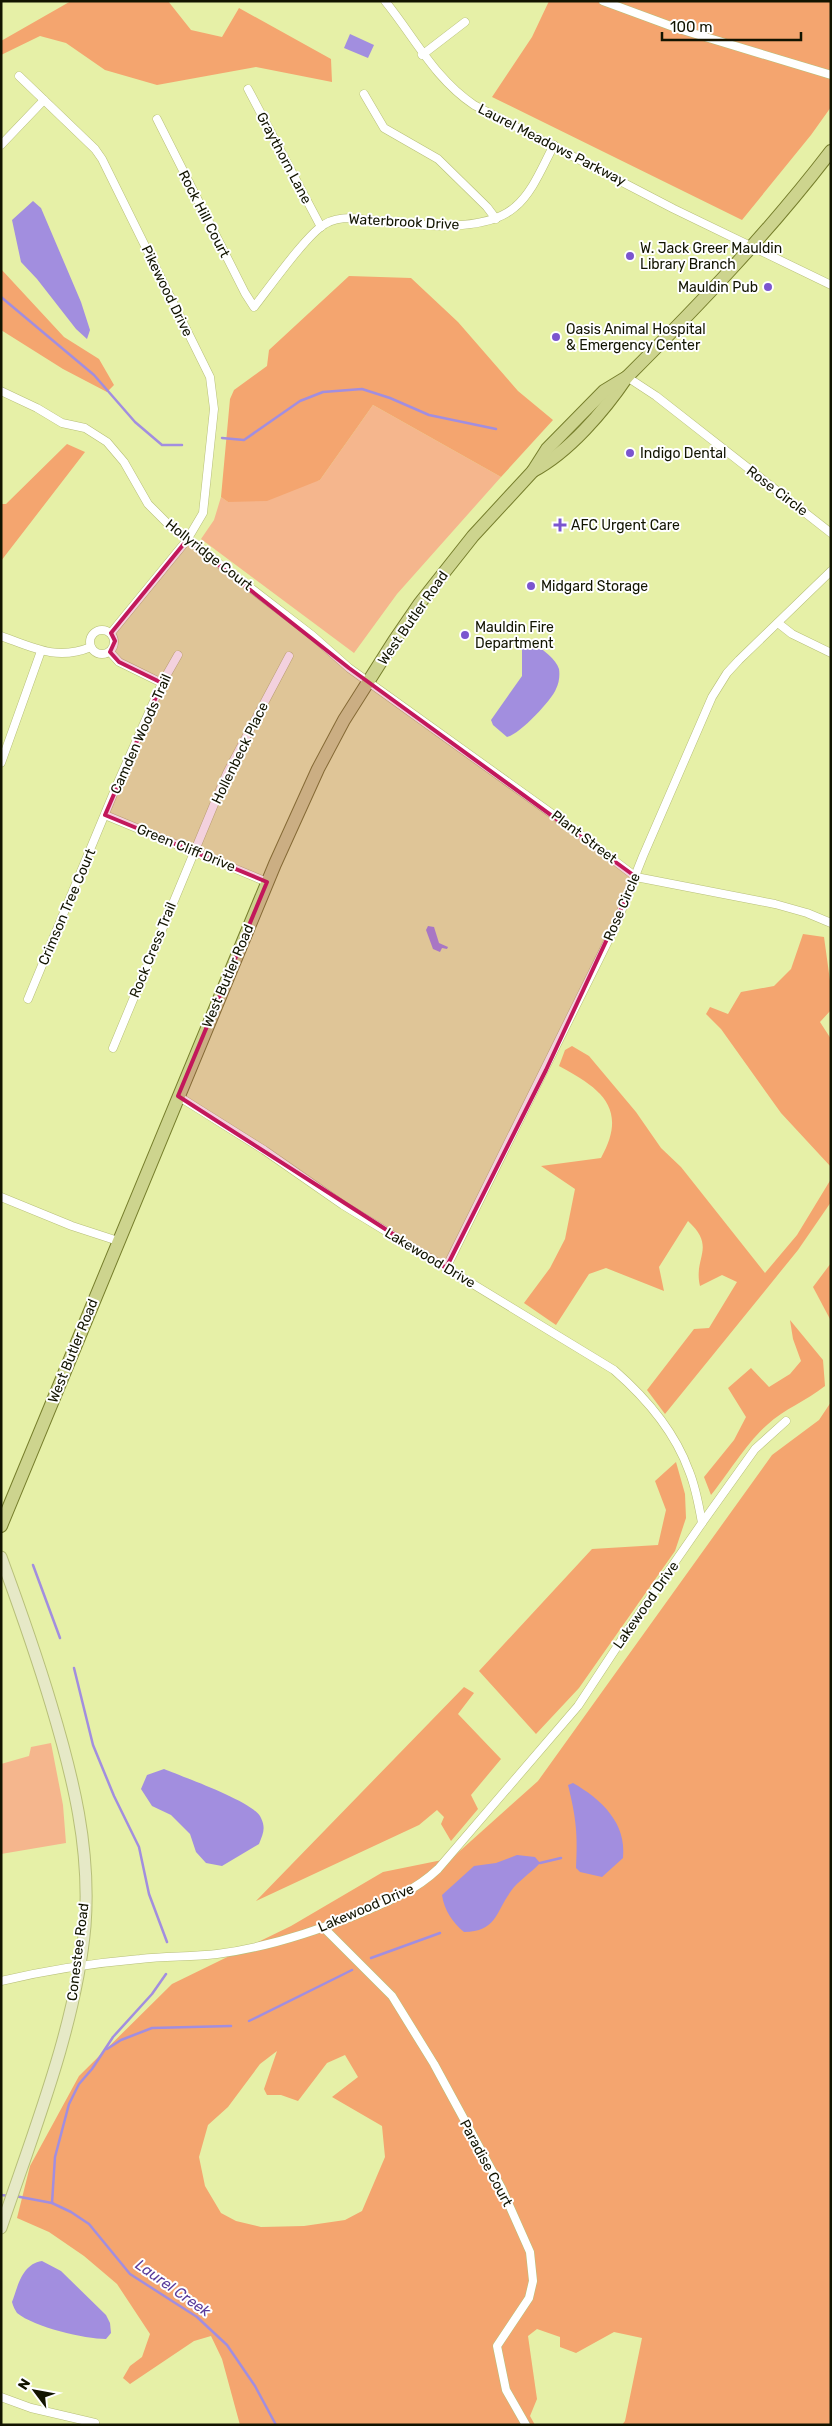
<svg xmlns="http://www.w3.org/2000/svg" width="832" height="2426" font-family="Rubik,sans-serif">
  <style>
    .green { fill: #f5b68d }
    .forest { fill: #f4a56f; fill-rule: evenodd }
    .water { fill: #a28edf }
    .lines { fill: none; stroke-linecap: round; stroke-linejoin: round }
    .stream { stroke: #a28edf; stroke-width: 2.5 }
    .minor-casing { stroke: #b7bf79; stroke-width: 9 }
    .secondary-casing { stroke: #b7bf79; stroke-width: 13 }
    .primary-casing { stroke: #767e2c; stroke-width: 14 }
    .minor { stroke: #fff; stroke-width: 8 }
    .secondary { stroke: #e6e9c7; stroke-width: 11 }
    .primary { stroke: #cdd48e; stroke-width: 12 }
    .marked { fill: #c2185b; fill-opacity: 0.2; stroke: #c2185b; stroke-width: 4; stroke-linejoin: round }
    .poi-dot { fill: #7b55cf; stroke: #fff; stroke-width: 2 }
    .labels { text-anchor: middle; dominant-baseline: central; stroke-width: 4; stroke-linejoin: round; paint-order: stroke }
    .street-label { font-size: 14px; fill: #121400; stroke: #fff }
    .poi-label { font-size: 14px; fill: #121400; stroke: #fff; text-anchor: start }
    .water-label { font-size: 15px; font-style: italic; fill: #5b3d9c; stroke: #fff }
  </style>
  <rect width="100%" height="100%" fill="#e6f0a7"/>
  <!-- green -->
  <g class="green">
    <path d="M373,405L501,477L397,594L354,653L201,539L214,520L221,497L228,502L320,480Z"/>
    <path d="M51,1743L63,1805L66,1843L1,1854V1764L29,1756L31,1747Z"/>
  </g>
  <!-- forest -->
  <g class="forest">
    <path d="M71,1H168L191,30L222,37L239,8L331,59L332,82L256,67L157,85L105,70L66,43L40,36L1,55V41Z"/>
    <path d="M549,1H831V107L811,135L742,220L492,97L532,37Z"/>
    <path d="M1,269L64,337L99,359L114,385L107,392L63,369L1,330Z"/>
    <path d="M349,276L411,278L458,322L518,391L553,420L501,477L373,405L320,480L267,501L228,502L221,497L230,399L234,390L267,366L269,350Z"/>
    <path d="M67,444L85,452L1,561V504H6Z"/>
    <path d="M803,934L824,937L831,988V1010L820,1022L831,1039V1167L781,1113L721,1029L706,1014L710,1007L728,1014L741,992L774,986L791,969Z"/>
    <path d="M572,1046L589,1056L636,1112L661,1148L681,1167L765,1273L797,1235L831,1179V1202L798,1250L665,1414L647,1390L694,1329L709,1328L737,1282L722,1275L700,1286C693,1257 717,1248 688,1221L659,1267L664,1291L606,1268L589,1274L556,1325L524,1303L550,1268L565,1239L575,1189L541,1166L601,1158C629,1108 600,1088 559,1066L565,1050Z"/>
    <path d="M831,1263V1321L813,1287Z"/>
    <path d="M790,1320L823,1360L825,1386C806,1401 784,1409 767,1425C748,1441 727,1475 711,1495L704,1477L734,1440L746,1417L728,1388L751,1368L769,1387L790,1374L801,1361L793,1339Z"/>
    <path d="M831,1402V2425H622L625,2421L642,2338L614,2332L576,2353L560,2347V2337L537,2329L528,2336L537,2399L530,2416L535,2425H240L222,2359L211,2336L194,2341L130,2384L123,2378L130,2366L142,2357L150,2334L117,2284L84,2256L49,2232L17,2218L30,2166L79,2076L172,1984L291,1926L383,1872L452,1858L538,1781L772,1455L819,1420ZM277,2051L264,2089L267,2095H281L298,2101L327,2063L345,2055L358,2077L332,2097L382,2126L385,2157L362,2211L345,2220L304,2226L261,2227L236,2221L221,2213L205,2186L199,2157L208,2125L228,2107L260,2064Z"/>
    <path d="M676,1462L685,1494L686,1518L675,1551L579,1688L536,1734L479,1671L592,1549L658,1545L666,1510L655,1481Z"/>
    <path d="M464,1687L474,1693L458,1714L501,1759L471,1795L478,1809L451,1841L441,1824L444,1817L437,1810L419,1825L256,1901Z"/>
  </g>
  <!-- water -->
  <g class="water">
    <path d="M350,34L374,45L368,58L344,48Z"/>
    <path d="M33,201L41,208L81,302L90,330L87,339L76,329L37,279L21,262L12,220Z"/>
    <path d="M529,644H535C543,650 556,659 559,669C560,676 559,683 556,689C552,700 519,735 507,737L493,725L491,720L522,676V649Z"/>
    <path d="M428,926L434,927L439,943L448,947L447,949L442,948L440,952L433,949L426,930Z"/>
    <path d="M164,1769C183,1777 255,1802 261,1818C266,1828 263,1834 259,1844L222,1866L206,1863L196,1852L190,1834L171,1815L152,1806L141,1789L147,1775Z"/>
    <path d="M573,1783C601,1799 627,1823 623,1858L602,1877L580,1872L576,1868C578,1835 576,1817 568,1785Z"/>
    <path d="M517,1855L535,1857L540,1863C531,1873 518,1881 511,1891C495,1913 497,1931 464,1932C453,1923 444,1910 442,1895L474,1866L496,1863Z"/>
    <path d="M42,2261L61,2271L106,2315L110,2323L111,2333L106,2339C85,2339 34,2327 17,2313C15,2310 13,2306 12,2302C18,2286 22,2264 42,2261Z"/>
  </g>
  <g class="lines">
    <!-- stream -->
    <g class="stream">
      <path d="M1,297L94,375L135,422L162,445H182"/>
      <path d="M222,438L244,440L300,401L323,392L362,389L390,398L429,415L496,429"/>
      <path d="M33,1565L60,1638"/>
      <path d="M74,1668L93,1745L114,1796L139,1847L149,1894L167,1942"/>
      <path d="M540,1863L561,1858"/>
      <path d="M371,1958L440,1933"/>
      <path d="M249,2021L352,1970"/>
      <path d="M107,2049L121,2040L152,2028L231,2026"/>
      <path d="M1,2195L10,2196"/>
      <path d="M15,2196L52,2203L71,2212L89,2224L130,2274L197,2317L227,2345L255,2386L276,2425"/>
      <path d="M52,2203L55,2157L69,2104L79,2084L92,2069L113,2037L152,1994L166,1974"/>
    </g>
    <!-- minor casing -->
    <g class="minor-casing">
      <g id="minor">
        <path d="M385,1C415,38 434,78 474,105L674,209L831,285"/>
        <path d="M603,1L679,29L831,75"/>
        <path d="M422,55L465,22"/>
        <path d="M19,76L95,149L102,159L210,377L214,409L203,513L187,540L111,633"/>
        <path d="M248,89L321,227"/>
        <path d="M364,94L384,128L438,159L487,207L496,219"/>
        <path d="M157,119L245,293L254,307C269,288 307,234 325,224C333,219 342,218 351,218C396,222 480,238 515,207C533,192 543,165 554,145"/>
        <path d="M1,145L44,100"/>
        <path d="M627,377L656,396L831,533"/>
        <path d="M1,391L37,408L62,423L85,428L107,442L124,462L148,504L169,525L313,636L349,668L569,826L636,877L775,904L807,913L831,923"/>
        <path d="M778,623L792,634L831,653"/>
        <circle cx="102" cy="642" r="12"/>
        <path d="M1,636C34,648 57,661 91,647"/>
        <path d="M110,652L119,662L162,683"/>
        <path d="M1,763L41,651"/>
        <path d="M105,815L267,882"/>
        <path d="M28,999L119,780L162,683L178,655"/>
        <path d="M113,1048L227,773L289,656"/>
        <path d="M1,1197L72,1226L118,1241"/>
        <path d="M446,1268L614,929L643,856L712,697L727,673L739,660L831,571"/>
        <path d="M702,1523L755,1449L786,1421"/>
        <path d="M324,1928L392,1996L434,2064L502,2189L530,2252L533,2281L529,2298L497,2346L506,2390L526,2425"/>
        <path d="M1,1981C47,1970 94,1963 140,1959C166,1956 191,1957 217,1954C264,1948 311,1933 356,1915C385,1903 415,1891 438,1869L578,1706L632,1624L702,1523C699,1506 696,1488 689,1471C675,1432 645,1397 614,1370L343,1205L264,1150L178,1096"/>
        <path d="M1,2397L31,2408L95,2423"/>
      </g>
    </g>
    <!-- secondary casing -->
    <g class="secondary-casing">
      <path id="secondary" d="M1,1557C19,1606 36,1654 51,1704C73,1777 91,1849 85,1926C76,2026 33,2133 1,2228"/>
    </g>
    <!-- primary casing -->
    <g class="primary-casing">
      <g id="primary">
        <path d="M533,471C569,452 604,411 627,377C699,305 769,232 831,151"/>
        <path d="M1,1526L275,864L318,769L344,720L394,641L420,603L473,536L533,471L547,449L604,391L627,377"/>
      </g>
    </g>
    <!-- minor -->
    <use href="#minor" class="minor"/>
    <!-- secondary -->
    <use href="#secondary" class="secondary"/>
    <!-- primary -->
    <use href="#primary" class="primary"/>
  </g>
  <!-- marked area -->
  <path class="marked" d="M187,540L349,668L636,877L546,1070L446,1268L178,1096L267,882L105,815L162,683L119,662L110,652L115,641L111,633Z"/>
  <!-- markers -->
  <g class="poi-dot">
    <circle cx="630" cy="256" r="5"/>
    <circle cx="768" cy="287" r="5"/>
    <circle cx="556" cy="337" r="5"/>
    <circle cx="630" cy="453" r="5"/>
    <path d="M557.5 517.5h5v5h5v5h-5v5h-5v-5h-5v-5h5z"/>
    <circle cx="531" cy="586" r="5"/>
    <circle cx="465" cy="635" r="5"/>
  </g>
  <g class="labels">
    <!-- street labels -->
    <g class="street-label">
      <text transform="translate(552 145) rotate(27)">Laurel Meadows Parkway</text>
      <text transform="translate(284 158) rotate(62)">Graythorn Lane</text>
      <text transform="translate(204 214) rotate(63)">Rock Hill Court</text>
      <text transform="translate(404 222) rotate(3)">Waterbrook Drive</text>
      <text transform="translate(167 291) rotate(64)">Pikewood Drive</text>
      <text transform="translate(777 491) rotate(37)">Rose Circle</text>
      <text transform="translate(209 555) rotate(38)">Hollyridge Court</text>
      <text transform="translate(413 618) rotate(-55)">West Butler Road</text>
      <text transform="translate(141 734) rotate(-66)">Camden Woods Trail</text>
      <text transform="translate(240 753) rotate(-64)">Hollenbeck Place</text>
      <text transform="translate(584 837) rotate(37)">Plant Street</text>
      <text transform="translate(186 848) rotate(22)">Green Cliff Drive</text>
      <text transform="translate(67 907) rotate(-67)">Crimson Tree Court</text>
      <text transform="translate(622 907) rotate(-67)">Rose Circle</text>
      <text transform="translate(153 950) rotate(-68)">Rock Cress Trail</text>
      <text transform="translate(228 976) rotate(-67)">West Butler Road</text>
      <text transform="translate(430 1258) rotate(31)">Lakewood Drive</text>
      <text transform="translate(73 1351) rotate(-68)">West Butler Road</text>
      <text transform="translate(646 1605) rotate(-55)">Lakewood Drive</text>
      <text transform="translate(366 1908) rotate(-23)">Lakewood Drive</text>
      <text transform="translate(78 1952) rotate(-83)">Conestee Road</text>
      <text transform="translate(486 2163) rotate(62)">Paradise Court</text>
    </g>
    <!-- poi labels -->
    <g class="poi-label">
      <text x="640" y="248">W. Jack Greer Mauldin<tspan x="640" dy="16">Library Branch</tspan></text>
      <text x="758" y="287" text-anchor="end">Mauldin Pub</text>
      <text x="566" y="329">Oasis Animal Hospital<tspan x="566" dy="16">&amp; Emergency Center</tspan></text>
      <text x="640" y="453">Indigo Dental</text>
      <text x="571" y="525">AFC Urgent Care</text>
      <text x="541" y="586">Midgard Storage</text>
      <text x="475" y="627">Mauldin Fire<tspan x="475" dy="16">Department</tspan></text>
    </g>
    <!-- water labels -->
    <g class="water-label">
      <text transform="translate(173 2288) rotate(35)">Laurel Creek</text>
    </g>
  </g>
  <!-- border -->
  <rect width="832" height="2426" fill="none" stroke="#121400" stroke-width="5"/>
  <!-- north arrow -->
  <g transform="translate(35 2391) rotate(302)" stroke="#ffffff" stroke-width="4" paint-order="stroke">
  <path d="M0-4L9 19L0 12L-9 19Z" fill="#121400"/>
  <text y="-8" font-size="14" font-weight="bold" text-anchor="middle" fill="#121400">N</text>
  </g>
  <!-- scale -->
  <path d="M662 32v8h139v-8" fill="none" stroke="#121400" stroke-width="2.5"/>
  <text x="670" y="32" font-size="15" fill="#121400" stroke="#ffffff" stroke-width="4" paint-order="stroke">100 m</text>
</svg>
